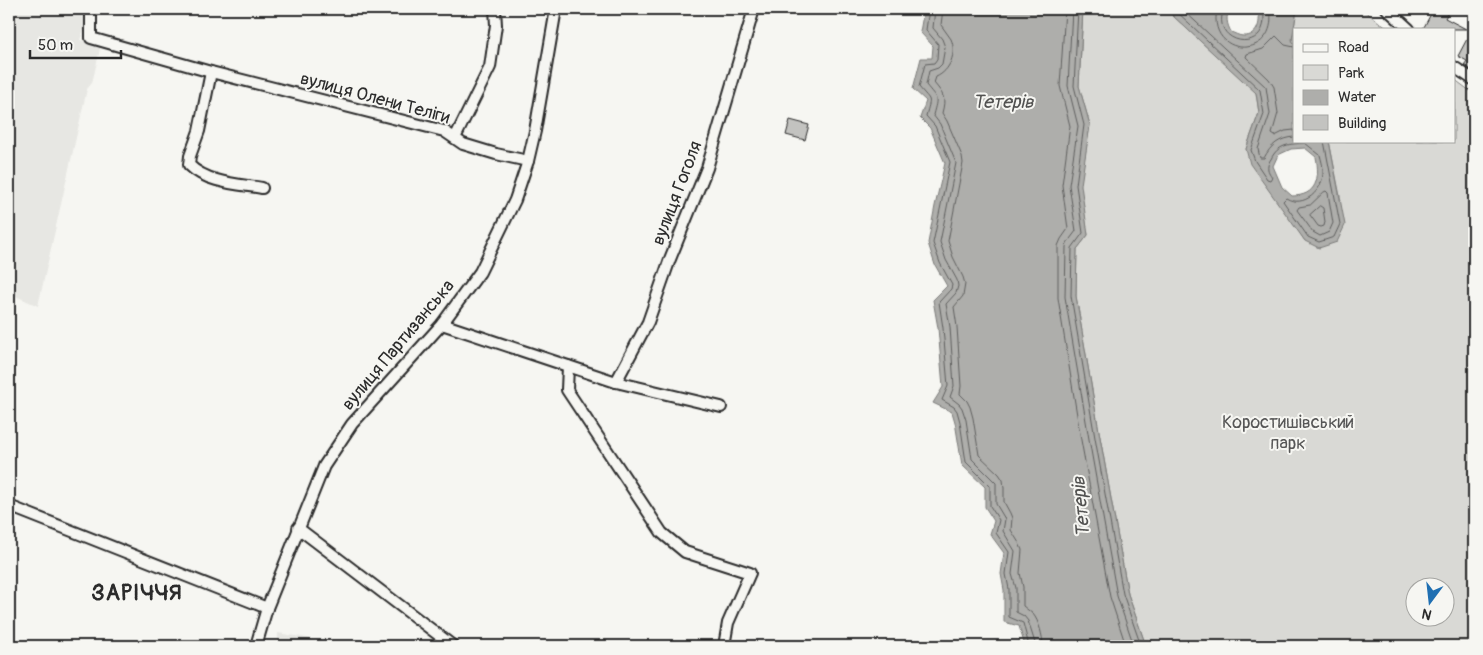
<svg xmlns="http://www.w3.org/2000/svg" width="1483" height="655" font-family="Pangolin,sans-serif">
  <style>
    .built { fill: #e7e7e3 }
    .green { fill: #d9d9d5; stroke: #828280; fill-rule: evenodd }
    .water { fill: #aeaeab; stroke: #7a7a78; fill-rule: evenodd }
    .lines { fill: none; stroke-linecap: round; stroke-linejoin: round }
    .shore { stroke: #5f5f5e; stroke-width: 1 }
    .building { fill: #c3c3c0; stroke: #2b2b2b }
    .minor-casing { stroke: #2b2b2b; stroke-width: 14 }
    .minor { stroke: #f6f6f2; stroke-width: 10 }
    .labels { text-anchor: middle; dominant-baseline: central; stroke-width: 4; stroke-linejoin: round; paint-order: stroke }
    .street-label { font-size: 18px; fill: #2b2b2b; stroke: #f6f6f2 }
    .park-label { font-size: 18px; fill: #565656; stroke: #f6f6f2 }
    .water-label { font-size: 19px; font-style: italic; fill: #525251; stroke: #f6f6f2 }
    .district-label { font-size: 22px; font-weight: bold; letter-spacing: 1px; fill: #2b2b2b; stroke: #f6f6f2 }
  </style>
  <rect width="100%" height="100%" fill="#f6f6f2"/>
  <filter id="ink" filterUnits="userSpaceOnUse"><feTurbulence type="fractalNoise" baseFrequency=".02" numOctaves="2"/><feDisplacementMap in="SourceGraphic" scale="10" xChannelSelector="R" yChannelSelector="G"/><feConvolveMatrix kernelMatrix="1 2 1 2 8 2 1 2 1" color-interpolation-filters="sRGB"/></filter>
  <g filter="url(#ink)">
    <!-- built -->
    <g class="built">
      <path d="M9,9H86L85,27L80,40L101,45L92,83L87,89L38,306L9,293Z"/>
      <path d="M278,633L307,638L323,643L328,646H278Z"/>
    </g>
    <!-- green -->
    <g class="green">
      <path d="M1083,9H1168L1172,15L1256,92L1259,113L1246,149L1305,241L1341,201L1329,141H1454V79L1474,94V646H1146L1128,594L1100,437L1076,296L1077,249L1088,235L1080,185L1090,125L1079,86ZM1416,588H1446V618H1416Z"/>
      <path d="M1297,9H1362L1388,29H1294V44L1292,41Z"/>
    </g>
    <!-- water -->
    <g class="water">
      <path d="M924,9H1083L1079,86L1090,125L1081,185L1088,235L1077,249L1076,296L1100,437L1128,594L1146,646H1025L1019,626L1004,622V590L1001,574L1004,553L990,534L994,521L985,507V487L962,465L955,422L952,412L933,403L943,387L938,328L933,300L947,286L935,265L928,243L935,206L945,163L930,128L920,118L926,101L913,89L921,58H932L933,46L920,32Z"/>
      <path d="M1169,9H1230C1225,17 1227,24 1231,32C1234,33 1239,36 1243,36C1259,37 1261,20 1258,9H1297L1292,40L1294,44V141H1329L1345,225L1337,242L1319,248L1305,241L1250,164L1246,149L1259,113L1256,93L1172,15ZM1305,148L1316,157C1320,178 1317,196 1292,196L1282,187L1273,166L1278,155L1291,149Z"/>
    </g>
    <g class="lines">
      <!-- shore -->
      <g class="shore">
        <path d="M929,9L926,30L938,44L937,59L934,63L925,64L919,87C932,103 931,96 926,116L935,126L950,162L933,243L940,263L952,285L951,289L939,302L943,328L948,386L942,400L954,407L957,411L960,422L966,462L990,486V506L999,520L996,533L1009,552L1006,574L1009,589V617L1023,623L1029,646"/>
        <path d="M935,9L933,28L942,39L945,47L942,64L938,68L929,71L926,85C938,100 938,96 933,115L940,124L956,163L940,242L946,260L957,280L958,286L956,293L946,304L950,327L954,386L950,397L959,404L962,408L966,420L972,459L996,483V504L1005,519L1003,531L1015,551L1012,574L1016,588V612L1024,616L1028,621L1036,646"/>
        <path d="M943,9L941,25C944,30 948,34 951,39C957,53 950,71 936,77L934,83C944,95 946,98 942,113L947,121L962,156L963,163L948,241L953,257L963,277L965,284L963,296L954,307L957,327L961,386L960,394L967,401L970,407L973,418L979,455L999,474L1003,480L1004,488V502L1010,513L1012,518L1011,530L1019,543L1022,550L1020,573L1023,587V606C1026,609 1030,611 1033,614C1039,621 1043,637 1043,646"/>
        <path d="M1065,9L1060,86L1070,126L1062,185L1068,229L1061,239L1058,246V298L1081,440L1110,597L1126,646"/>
        <path d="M1072,9L1068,86L1078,126L1069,185L1076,231L1067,243L1066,247L1065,297L1089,439L1117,596L1134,646"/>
        <path d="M1078,9L1074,86L1084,125L1076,185L1083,233L1072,248L1071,296L1095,438L1123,594L1141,646"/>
        <path d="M1174,9L1260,90L1264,114L1251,150L1255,161L1267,179L1270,180L1272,177C1270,174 1267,170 1268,166C1268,164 1270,160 1271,159C1278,144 1290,144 1305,143L1320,155C1321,159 1323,165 1323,171C1324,190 1304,209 1286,198L1283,201L1308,237L1319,242L1334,237L1340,224L1324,141"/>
        <path d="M1182,9L1266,87L1270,114L1258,149L1260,158H1264C1271,145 1279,138 1294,137"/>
        <path d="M1217,9C1206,59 1280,61 1270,9"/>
        <path d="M1224,9C1208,45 1273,57 1263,9"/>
        <path d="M1294,47L1285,45L1276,36L1263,49L1247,54L1246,57L1269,79L1274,87L1278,113L1272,134L1275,136L1285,131L1294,130"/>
        <path d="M1324,192L1326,191L1328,193L1333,223L1329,232L1320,236L1313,232L1297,210L1299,207L1310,205Z"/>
        <path d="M1320,206L1323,208L1325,222L1324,226L1321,227L1318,226L1310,215Z"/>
      </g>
    </g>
    <!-- building -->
    <g class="building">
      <path d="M1440,9H1450L1445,18L1466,29H1423L1433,10L1438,12Z"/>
      <path d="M1467,39L1474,43V72L1464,65L1467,61L1458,56Z"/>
      <path d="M790,120L809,125L805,140L786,135Z"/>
    </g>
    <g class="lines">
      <!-- minor casing -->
      <g class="minor-casing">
        <g id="minor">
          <path d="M91,9V38L211,72L444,131L463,144L496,154L528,161"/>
          <path d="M1387,9L1409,29"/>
          <path d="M1454,67L1474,80"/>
          <path d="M211,72L199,131L190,156L189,165C207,183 238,184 262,188"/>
          <path d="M455,138L490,67L496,25L495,9"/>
          <path d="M442,324L616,382L648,322L670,259L707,168L754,9"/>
          <path d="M568,366L567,390L662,533L685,552L750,573L728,623L724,646"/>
          <path d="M616,382L721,407"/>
          <path d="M9,506L267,608"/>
          <path d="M298,528L453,646"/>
          <path d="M256,646L267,608L324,466L352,424L442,324L480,272L515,200L528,161L535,131L556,9"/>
        </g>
      </g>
      <!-- minor -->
      <use href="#minor" class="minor"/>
    </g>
  </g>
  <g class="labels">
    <!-- street labels -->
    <g class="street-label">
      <text transform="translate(375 98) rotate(15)">вулиця Олени Теліги</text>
      <text transform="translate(677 193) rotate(-69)">вулиця Гоголя</text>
      <text transform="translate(398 345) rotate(-50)">вулиця Партизанська</text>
    </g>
    <!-- park labels -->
    <g class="park-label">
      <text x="1288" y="422">Коростишівський<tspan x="1288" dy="21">парк</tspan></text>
    </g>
    <!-- water labels -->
    <g class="water-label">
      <text x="1003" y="102">Тетерів</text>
      <text transform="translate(1081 507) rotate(-95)">Тетерів</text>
    </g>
    <!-- district labels -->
    <g class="district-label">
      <text x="137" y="593">ЗАРІЧЧЯ</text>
    </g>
  </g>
  <!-- margin -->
  <rect width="1483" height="655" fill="none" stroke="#f6f6f2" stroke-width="30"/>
  <rect x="15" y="15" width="1453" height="625" fill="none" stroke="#2b2b2b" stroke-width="2" filter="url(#ink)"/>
  <!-- legend -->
  <rect x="1293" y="28" width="162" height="115" fill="#f6f6f2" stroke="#a5a5a2"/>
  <rect x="1303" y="44" width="25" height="8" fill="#f6f6f2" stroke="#a5a5a2"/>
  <text x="1338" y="52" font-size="15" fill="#2b2b2b">Road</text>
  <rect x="1303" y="65" width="25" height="15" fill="#d9d9d5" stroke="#a5a5a2"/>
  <text x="1338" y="78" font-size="15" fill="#2b2b2b">Park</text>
  <rect x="1303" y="90" width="25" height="15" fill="#aeaeab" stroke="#a5a5a2"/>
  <text x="1338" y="102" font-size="15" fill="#2b2b2b">Water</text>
  <rect x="1303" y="115" width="25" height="15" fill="#c3c3c0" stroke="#a5a5a2"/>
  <text x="1338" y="128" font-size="15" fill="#2b2b2b">Building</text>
  <!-- north arrow -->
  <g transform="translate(1430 602) rotate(195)"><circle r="24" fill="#f6f6f2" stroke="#a5a5a2"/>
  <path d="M0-4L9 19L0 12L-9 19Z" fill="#1f6fb2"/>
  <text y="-8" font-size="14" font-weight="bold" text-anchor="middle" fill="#2b2b2b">N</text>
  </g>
  <!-- scale -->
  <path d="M30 50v8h91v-8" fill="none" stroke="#2b2b2b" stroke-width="2.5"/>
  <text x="38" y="50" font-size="15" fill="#2b2b2b" stroke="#f6f6f2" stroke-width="4" paint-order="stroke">50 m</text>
</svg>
